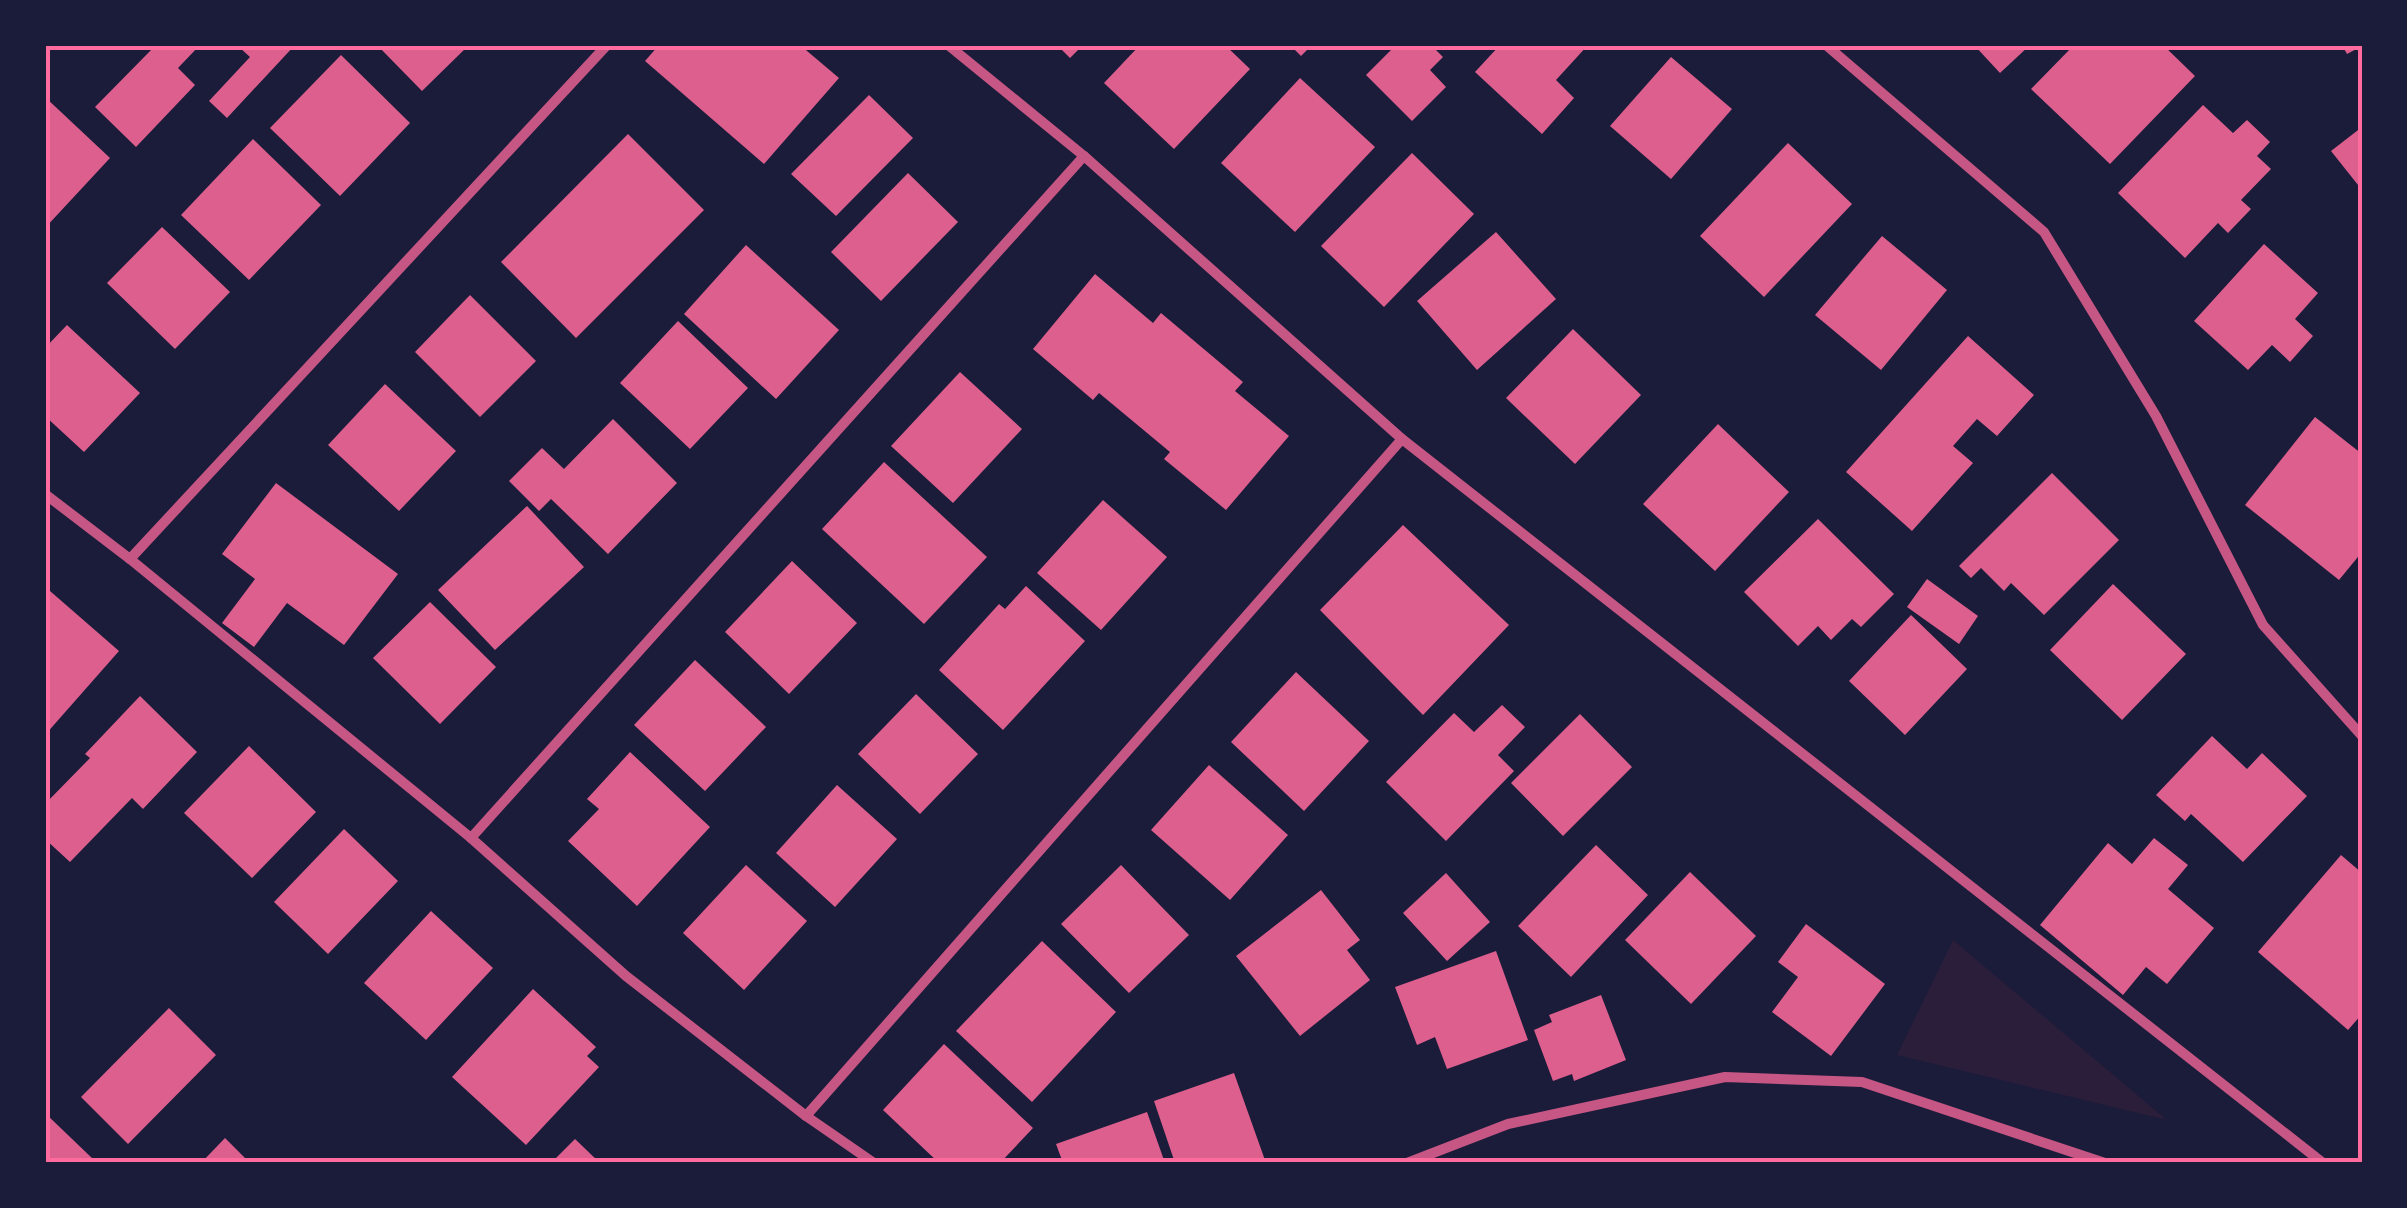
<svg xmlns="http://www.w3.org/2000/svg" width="2407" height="1208" font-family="Barlow,sans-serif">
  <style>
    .green { fill: #2a1e3b }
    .building { fill: #dd5f8e }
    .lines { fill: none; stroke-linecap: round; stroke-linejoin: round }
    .minor { stroke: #c65784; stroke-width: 10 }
    .neatline { fill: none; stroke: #ff6b9d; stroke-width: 4 }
  </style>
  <rect width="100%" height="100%" fill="#1b1b3a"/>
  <!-- green -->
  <path class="green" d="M1953,940L2167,1120L1897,1055Z"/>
  <!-- building -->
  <g class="building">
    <path d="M163,45H200L178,68L195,85L136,147L95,107L155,46L158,50Z"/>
    <path d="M241,45H295L227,118L209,101L250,57L239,47Z"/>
    <path d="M377,45H469L422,91Z"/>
    <path d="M659,45H800L839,78L764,164L645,61Z"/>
    <path d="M1057,45H1083L1070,58Z"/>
    <path d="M1140,45H1225L1250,69L1174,149L1104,83Z"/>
    <path d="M1290,45H1312L1301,56Z"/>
    <path d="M1396,45H1404L1409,50L1414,45H1431L1443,57L1430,70L1446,87L1412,121L1366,75Z"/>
    <path d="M1500,45H1588L1556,80L1574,98L1542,134L1475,72Z"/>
    <path d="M1974,45H2030L2000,73Z"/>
    <path d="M2074,45H2163L2195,76L2110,164L2031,89Z"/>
    <path d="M2342,45H2362V46L2347,54Z"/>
    <path d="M341,55L410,123L340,196L270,128Z"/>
    <path d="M1671,57L1732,109L1671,179L1610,126Z"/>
    <path d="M1300,78L1375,147L1295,232L1221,163Z"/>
    <path d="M869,95L913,138L836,216L791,174Z"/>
    <path d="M45,97L110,158L45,228Z"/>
    <path d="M2203,105L2233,133L2247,120L2270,142L2257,156L2271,169L2241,200L2251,209L2228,233L2218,223L2185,258L2118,193Z"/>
    <path d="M2362,127V190L2331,151Z"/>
    <path d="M628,134L704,210L576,338L501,262Z"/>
    <path d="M253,139L321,205L249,280L181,215Z"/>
    <path d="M1788,143L1852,204L1764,297L1700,236Z"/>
    <path d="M1412,153L1474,214L1384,307L1321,246Z"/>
    <path d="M908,173L958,222L881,301L831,252Z"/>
    <path d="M162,227L230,292L175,349L107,283Z"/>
    <path d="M1496,232L1556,299L1477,370L1417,301Z"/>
    <path d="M1882,236L1947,290L1881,370L1815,315Z"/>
    <path d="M2264,244L2318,293L2295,319L2313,336L2290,362L2272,345L2248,370L2194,321Z"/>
    <path d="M746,245L839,330L776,399L684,314Z"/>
    <path d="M1095,274L1153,323L1161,313L1243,382L1235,391L1289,436L1226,510L1164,459L1170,452L1099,393L1093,400L1033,349Z"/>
    <path d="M470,295L536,361L480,417L415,352Z"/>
    <path d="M678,321L748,388L690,449L620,383Z"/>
    <path d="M67,325L140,393L84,452L45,416V348Z"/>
    <path d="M1573,329L1641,395L1575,464L1506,398Z"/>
    <path d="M1968,336L2034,395L1997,436L1977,419L1953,446L1973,463L1912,531L1846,472Z"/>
    <path d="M960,372L1022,429L953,503L891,446Z"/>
    <path d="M385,384L456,451L399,511L328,445Z"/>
    <path d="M2315,417L2362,454V552L2339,580L2245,505Z"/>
    <path d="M613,419L677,483L608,554L551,499L539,511L509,481L542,448L564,469Z"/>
    <path d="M1718,424L1789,492L1715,571L1643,504Z"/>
    <path d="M884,462L987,557L924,624L822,529Z"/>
    <path d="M2052,473L2119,540L2044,615L2011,583L2004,591L1981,568L1971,578L1959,566Z"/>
    <path d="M276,483L398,574L344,645L287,603L254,647L222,623L255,579L222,554Z"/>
    <path d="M1103,500L1167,557L1101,630L1037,573Z"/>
    <path d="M527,506L584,567L495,650L438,590Z"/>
    <path d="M1818,519L1894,594L1861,627L1852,619L1831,640L1818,626L1798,646L1744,592Z"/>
    <path d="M1403,525L1509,625L1423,715L1320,610Z"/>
    <path d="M792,561L857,623L789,694L725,632Z"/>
    <path d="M1927,579L1978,616L1959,644L1907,607Z"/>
    <path d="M2113,584L2186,654L2122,720L2050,650Z"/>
    <path d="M1026,586L1085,641L1003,730L939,670L999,604L1005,609Z"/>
    <path d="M50,591L119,651L45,735V597Z"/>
    <path d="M430,602L496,667L440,724L373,658Z"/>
    <path d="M1911,615L1967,669L1905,735L1849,681Z"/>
    <path d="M695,660L766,727L705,791L634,725Z"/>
    <path d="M1296,672L1369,741L1304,811L1231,742Z"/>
    <path d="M916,694L978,754L920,814L858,754Z"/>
    <path d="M140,696L197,752L143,809L132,798L70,862L45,839V804L90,758L85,754Z"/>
    <path d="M1502,705L1525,727L1498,755L1514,771L1446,841L1386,782L1454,713L1474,732Z"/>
    <path d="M1580,714L1632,767L1563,836L1511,783Z"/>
    <path d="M2212,736L2247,769L2262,753L2307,796L2243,862L2191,814L2185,821L2156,795Z"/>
    <path d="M249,746L316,812L252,878L184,813Z"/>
    <path d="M630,752L710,827L637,906L568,841L599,809L587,799Z"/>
    <path d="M1209,765L1288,835L1230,900L1151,830Z"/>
    <path d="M837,785L897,839L835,907L776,853Z"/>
    <path d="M344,829L398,881L328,954L274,902Z"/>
    <path d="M2154,838L2188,865L2168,889L2214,928L2167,984L2146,967L2123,995L2040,925L2108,843L2132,864Z"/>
    <path d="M1596,845L1648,895L1571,977L1518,926Z"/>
    <path d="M2341,855L2362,873V1014L2348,1030L2258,952Z"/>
    <path d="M746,865L807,921L744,990L683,933Z"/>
    <path d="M1121,865L1189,935L1129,993L1061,924Z"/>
    <path d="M1690,872L1756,936L1691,1004L1625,940Z"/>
    <path d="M1446,873L1490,922L1447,961L1403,913Z"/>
    <path d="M1321,890L1360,940L1347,950L1370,980L1300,1036L1236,956Z"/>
    <path d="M431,911L493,968L426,1040L364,983Z"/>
    <path d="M1806,924L1885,984L1831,1056L1772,1012L1798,977L1778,962Z"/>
    <path d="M1042,941L1116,1012L1032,1102L956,1031Z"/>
    <path d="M1496,951L1528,1040L1447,1069L1435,1037L1417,1045L1395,987Z"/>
    <path d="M533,989L596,1047L587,1056L599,1067L526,1145L452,1077Z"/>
    <path d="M1601,995L1626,1060L1574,1081L1572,1074L1553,1081L1534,1030L1552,1022L1549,1015Z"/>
    <path d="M169,1008L216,1055L128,1144L81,1097Z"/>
    <path d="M944,1044L1033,1128L1000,1163H939L883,1110Z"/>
    <path d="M1234,1073L1266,1163H1175L1154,1101Z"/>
    <path d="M1147,1112L1165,1163H1063L1056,1144Z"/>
    <path d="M45,1113L94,1160L91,1163H45Z"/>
    <path d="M225,1138L250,1163H201Z"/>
    <path d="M575,1139L600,1163H551Z"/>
  </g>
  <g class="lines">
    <!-- minor -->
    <g class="minor">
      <path d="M948,45L1084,156L1402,439L2323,1163"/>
      <path d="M1826,45L2044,232L2156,416L2263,625L2362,736"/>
      <path d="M45,494L130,559L471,838L626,976L806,1116L874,1163"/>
      <path d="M130,559L607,45"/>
      <path d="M471,838L1084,156"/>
      <path d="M806,1116L1402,439"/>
      <path d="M1407,1163L1508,1124L1725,1077L1862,1082L2105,1163"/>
    </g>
  </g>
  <!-- border -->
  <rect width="2407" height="1208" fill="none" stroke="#1b1b3a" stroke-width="95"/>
  <rect x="48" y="48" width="2312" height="1112" class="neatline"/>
</svg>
